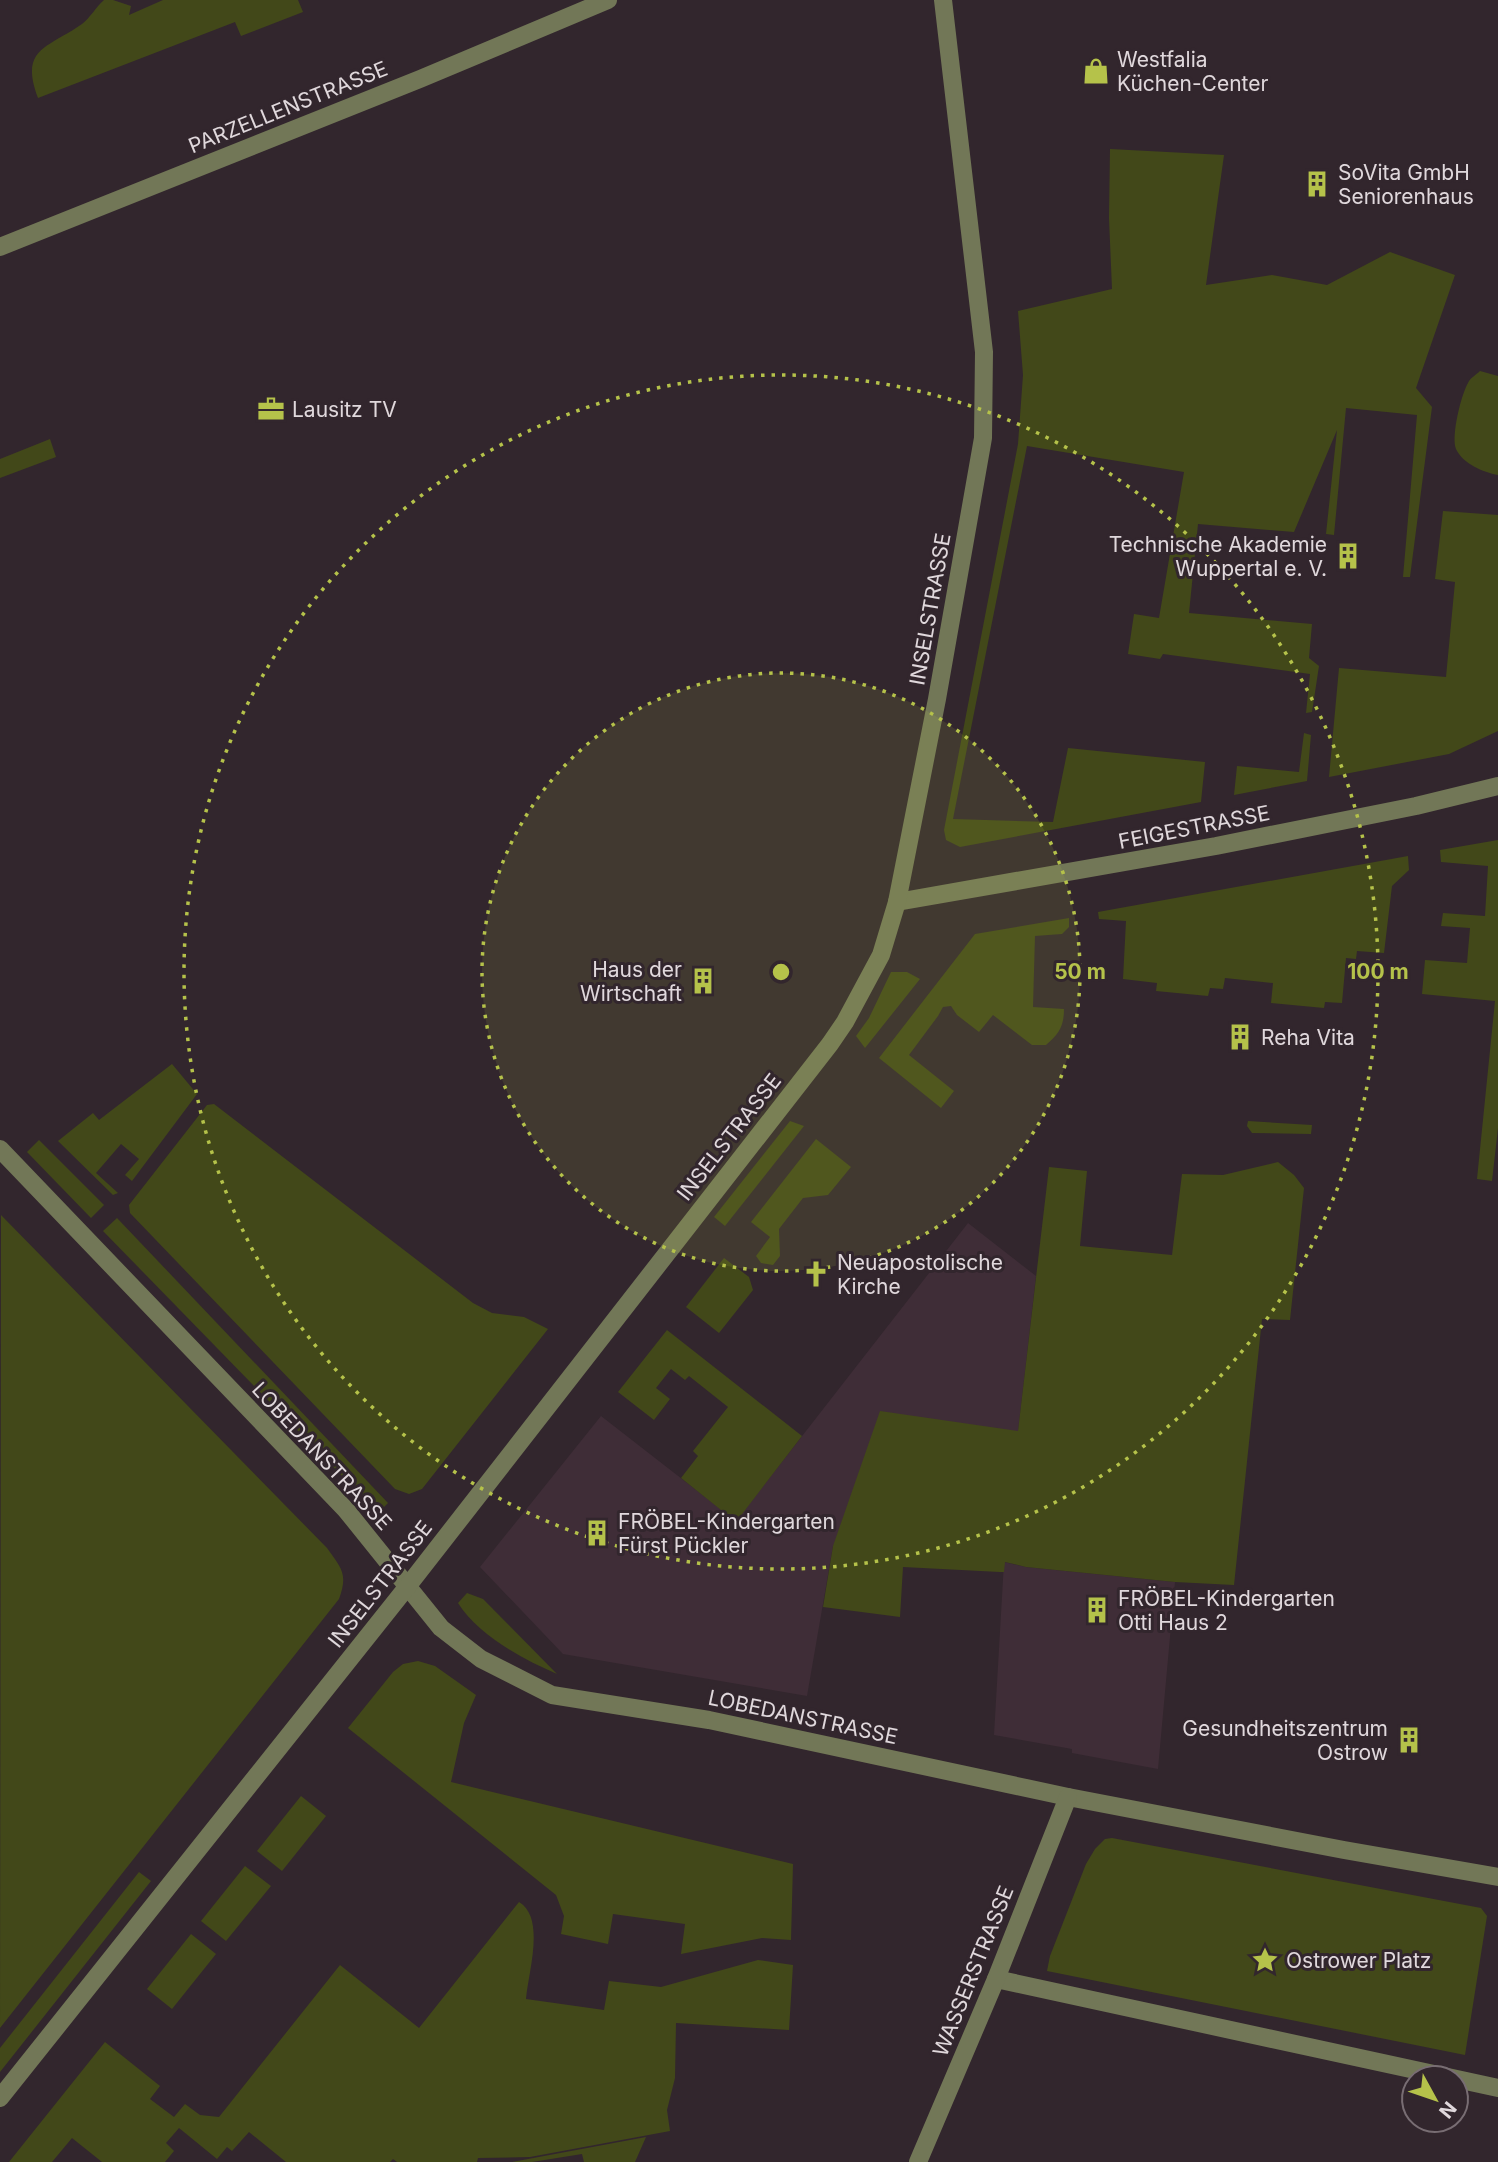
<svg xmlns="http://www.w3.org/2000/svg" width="1498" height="2162" font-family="Inter,sans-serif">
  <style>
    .built { fill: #3f2d37 }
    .green { fill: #424819 }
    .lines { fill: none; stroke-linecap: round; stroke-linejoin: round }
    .minor { stroke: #727757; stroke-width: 18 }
    .ring { fill: none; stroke: #b5c24a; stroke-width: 3.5; stroke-dasharray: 3.5 7 }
    .labels { text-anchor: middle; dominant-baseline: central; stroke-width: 6; stroke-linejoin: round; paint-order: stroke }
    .poi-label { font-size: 21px; fill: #e0d8dc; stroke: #32262d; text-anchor: start }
    .street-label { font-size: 21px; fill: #e0d8dc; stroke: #32262d }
    .centre { fill: #b5c24a; stroke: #32262d; stroke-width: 3.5 }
    .ring-label { font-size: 21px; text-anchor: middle; font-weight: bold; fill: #b5c24a; stroke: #32262d; stroke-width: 6; stroke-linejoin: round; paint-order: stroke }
  </style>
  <rect width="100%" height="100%" fill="#32262d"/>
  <!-- built -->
  <g class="built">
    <path d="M968,1223L1036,1276L1018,1432L833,1546L807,1696L563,1654L480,1567L601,1416L736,1521Z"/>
    <path d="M1004,1562L1026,1567L1175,1582L1158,1769L1072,1753V1749L994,1735Z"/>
  </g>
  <!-- green -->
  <g class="green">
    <path d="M104,0H113L131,6L129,15L163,0H298L303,12L241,36L235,22L38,98C19,48 48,48 82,24C90,18 96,7 104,0Z"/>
    <path d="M1110,149L1224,155L1206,285L1272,275L1327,285L1390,252L1455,275L1416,388L1432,407L1410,577H1403L1417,415L1346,408L1334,535L1326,534L1337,430L1294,532L1198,524L1189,613L1312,624L1309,658L1319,666L1312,712L1306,713L1310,674L1163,654L1160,659L1128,654L1134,614L1159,618L1184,472L1027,446L953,819L1053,822L1068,748L1205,762L1201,802L960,847L946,840L944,830L1018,444L1023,375L1018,311L1112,289L1109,218Z"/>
    <path d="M1480,371L1498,376V475C1483,472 1463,464 1456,449C1451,436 1461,395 1468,383C1470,378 1476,375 1480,371Z"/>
    <path d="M50,439L56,457L0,478V459Z"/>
    <path d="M1443,511L1498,515V731L1449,754L1329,777L1339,668L1446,677L1455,582L1435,579Z"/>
    <path d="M1304,733L1311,735L1307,781L1234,795L1237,766L1299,772Z"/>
    <path d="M1498,840V1128L1492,1181L1477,1179L1495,1001L1422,994L1425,960L1467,963L1470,928L1441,926L1443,913L1485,916L1488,866L1441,862L1440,850Z"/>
    <path d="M1408,856L1409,870L1392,886L1384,953L1357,951L1356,959L1346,958L1342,1003L1325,1002L1324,1008L1271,1003L1273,983L1225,978L1223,989L1210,988L1208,996L1156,991L1157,983L1123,979L1126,921L1099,919L1098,912Z"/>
    <path d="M1069,918V927L1062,934L1035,936L1033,1007L1064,1009C1064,1026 1059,1034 1046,1045H1032L993,1015L979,1032L957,1015L951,1006L943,1007L938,1016L909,1055L954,1091L941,1108L879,1058L975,934Z"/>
    <path d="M891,972H907L920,979L865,1048L856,1036L869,1018Z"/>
    <path d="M172,1064L197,1094L132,1181L125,1175L139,1159L121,1144L96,1173L118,1193L113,1195L58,1141L93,1113L99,1120Z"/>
    <path d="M214,1104L473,1303L492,1313L524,1317L548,1329L422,1489L409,1494L395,1489L130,1213L129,1205L207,1105Z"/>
    <path d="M790,1121L804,1126L725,1226L714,1217Z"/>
    <path d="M1248,1121L1312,1125L1311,1134L1252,1133L1247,1126Z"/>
    <path d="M816,1139L851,1167L828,1195L803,1198L779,1229L780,1256L773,1265L761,1263L756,1256L770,1237L751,1222Z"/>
    <path d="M39,1140L104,1205L91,1218L27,1152Z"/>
    <path d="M1278,1162L1294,1175L1304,1188L1290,1320L1262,1319L1234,1585L1175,1582L1026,1567L1005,1562L1004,1572H1000L903,1567L900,1617L823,1607L833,1546L880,1411L1018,1431L1049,1167L1087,1171L1080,1246L1172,1255L1182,1174L1223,1175Z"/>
    <path d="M1,1215L327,1548C342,1569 348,1574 339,1599L0,2028Z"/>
    <path d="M117,1218L388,1503L378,1513L103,1231Z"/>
    <path d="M724,1258L749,1277L753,1290L719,1333L686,1307Z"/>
    <path d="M667,1330L802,1436L736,1522L681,1478L698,1456L693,1451L728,1407L689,1376L685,1380L671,1369L656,1388L670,1399L654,1420L618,1392Z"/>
    <path d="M467,1593L483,1599L557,1674C522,1659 478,1635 458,1603Z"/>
    <path d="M418,1661L435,1666L476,1695L464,1723L451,1782L793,1864L791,1940L762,1938L681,1954L685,1924L613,1914L608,1944L561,1934L564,1916L556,1895L348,1728L393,1672L403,1664Z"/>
    <path d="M301,1796L326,1816L282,1871L257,1851Z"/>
    <path d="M1112,1838L1481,1908L1487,1916L1465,2055L1047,1971L1050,1956L1086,1864L1095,1849L1105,1839Z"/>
    <path d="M245,1866L271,1886L226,1941L201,1921Z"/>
    <path d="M139,1872L151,1881L0,2072V2048Z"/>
    <path d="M519,1902C546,1918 528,1973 526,1999L604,2010L609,1981L661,1987L758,1960L793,1965L789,2030L676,2023L675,2078L667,2110L670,2131L530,2157L478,2158L477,2162H397L393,2159L390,2162H286L249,2132L232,2151L227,2147L217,2159L179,2128L166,2143L174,2151L165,2162H102L72,2138L52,2162H9L105,2042L160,2086L150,2099L174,2117L185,2104L200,2115L219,2117L340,1965L419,2028Z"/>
    <path d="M191,1934L216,1954L172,2009L147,1989Z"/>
    <path d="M646,2137L635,2162H584L582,2154L532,2162H512Z"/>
  </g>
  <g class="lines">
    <!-- minor -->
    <g class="minor">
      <path d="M0,247L420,79L608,0"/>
      <path d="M897,902L1216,846L1416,806L1498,786"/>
      <path d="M0,1149L346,1510L441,1628L481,1659L552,1695L709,1720L1068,1797L1344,1850L1498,1877"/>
      <path d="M996,1979L1498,2088"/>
      <path d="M0,2098L407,1587L830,1044L845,1022L881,955L897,902L937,699L983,438L984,352L943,0"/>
      <path d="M918,2162L996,1979L1068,1797"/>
    </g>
  </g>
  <!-- distance rings -->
  <circle cx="781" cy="972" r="299" fill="#b5c24a" fill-opacity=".12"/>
  <g class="ring">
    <circle cx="781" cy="972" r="299"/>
    <circle cx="781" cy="972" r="597"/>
  </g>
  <!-- icons -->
  <defs>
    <g id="shop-bare" transform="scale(2.1)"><path d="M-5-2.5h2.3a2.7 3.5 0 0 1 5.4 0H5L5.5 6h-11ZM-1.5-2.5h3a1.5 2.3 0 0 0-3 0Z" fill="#b5c24a" stroke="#32262d" stroke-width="2.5" paint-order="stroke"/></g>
    <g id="building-bare" transform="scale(2.1)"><path d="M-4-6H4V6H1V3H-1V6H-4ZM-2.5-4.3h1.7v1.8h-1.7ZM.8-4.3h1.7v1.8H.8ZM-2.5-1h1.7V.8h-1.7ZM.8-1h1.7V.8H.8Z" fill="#b5c24a" stroke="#32262d" stroke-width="2.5" paint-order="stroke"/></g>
    <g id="office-bare" transform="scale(2.1)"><path d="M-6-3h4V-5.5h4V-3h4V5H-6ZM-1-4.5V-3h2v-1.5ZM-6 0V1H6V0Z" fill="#b5c24a" stroke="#32262d" stroke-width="2.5" paint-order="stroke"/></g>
    <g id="church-bare" transform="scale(2.1)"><path d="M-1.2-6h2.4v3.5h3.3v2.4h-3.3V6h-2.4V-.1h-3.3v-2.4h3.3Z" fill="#b5c24a" stroke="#32262d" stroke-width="2.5" paint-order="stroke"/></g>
    <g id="sight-bare" transform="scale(2.1)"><path d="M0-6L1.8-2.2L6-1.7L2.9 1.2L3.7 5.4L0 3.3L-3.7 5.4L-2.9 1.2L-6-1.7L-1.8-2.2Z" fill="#b5c24a" stroke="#32262d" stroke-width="2.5" paint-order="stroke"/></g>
  </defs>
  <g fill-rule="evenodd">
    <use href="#shop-bare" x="1096" y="71"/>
    <use href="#building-bare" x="1317" y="184"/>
    <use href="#office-bare" x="271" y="409"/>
    <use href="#building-bare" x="1348" y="556"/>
    <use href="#building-bare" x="703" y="981"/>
    <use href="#building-bare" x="1240" y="1037"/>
    <use href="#church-bare" x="816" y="1274"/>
    <use href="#building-bare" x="597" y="1533"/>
    <use href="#building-bare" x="1097" y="1610"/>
    <use href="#building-bare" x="1409" y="1740"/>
    <use href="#sight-bare" x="1265" y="1960"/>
  </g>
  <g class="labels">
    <!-- poi labels -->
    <g class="poi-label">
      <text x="1117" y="59">Westfalia<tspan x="1117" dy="24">Küchen-Center</tspan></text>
      <text x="1338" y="172">SoVita GmbH<tspan x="1338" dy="24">Seniorenhaus</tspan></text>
      <text x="292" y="409">Lausitz TV</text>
      <text x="1327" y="544" text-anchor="end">Technische Akademie<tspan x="1327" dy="24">Wuppertal e. V.</tspan></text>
      <text x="682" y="969" text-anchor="end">Haus der<tspan x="682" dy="24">Wirtschaft</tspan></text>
      <text x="1261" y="1037">Reha Vita</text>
      <text x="837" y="1262">Neuapostolische<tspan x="837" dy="24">Kirche</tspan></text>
      <text x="618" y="1521">FRÖBEL-Kindergarten<tspan x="618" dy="24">Fürst Pückler</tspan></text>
      <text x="1118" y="1598">FRÖBEL-Kindergarten<tspan x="1118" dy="24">Otti Haus 2</tspan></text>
      <text x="1388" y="1728" text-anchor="end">Gesundheitszentrum<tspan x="1388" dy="24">Ostrow</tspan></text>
      <text x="1286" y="1960">Ostrower Platz</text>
    </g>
    <!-- street labels -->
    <g class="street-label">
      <text transform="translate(288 107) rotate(-22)">PARZELLENSTRASSE</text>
      <text transform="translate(930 609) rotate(-80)">INSELSTRASSE</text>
      <text transform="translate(1194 827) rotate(-11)">FEIGESTRASSE</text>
      <text transform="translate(729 1137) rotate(-52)">INSELSTRASSE</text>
      <text transform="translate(322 1456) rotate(47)">LOBEDANSTRASSE</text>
      <text transform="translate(380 1584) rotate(-52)">INSELSTRASSE</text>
      <text transform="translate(803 1717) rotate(12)">LOBEDANSTRASSE</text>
      <text transform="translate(973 1971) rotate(-68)">WASSERSTRASSE</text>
    </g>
  </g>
  <circle cx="781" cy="972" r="10" class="centre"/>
  <g class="ring-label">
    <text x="1080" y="979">50 m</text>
    <text x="1378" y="979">100 m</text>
  </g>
  <!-- north arrow -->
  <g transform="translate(1435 2099) rotate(130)"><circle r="33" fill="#32262d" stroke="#786d73" stroke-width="2"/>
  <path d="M0-5L12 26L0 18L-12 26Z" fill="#b5c24a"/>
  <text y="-10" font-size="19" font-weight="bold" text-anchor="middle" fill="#e0d8dc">N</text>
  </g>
</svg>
